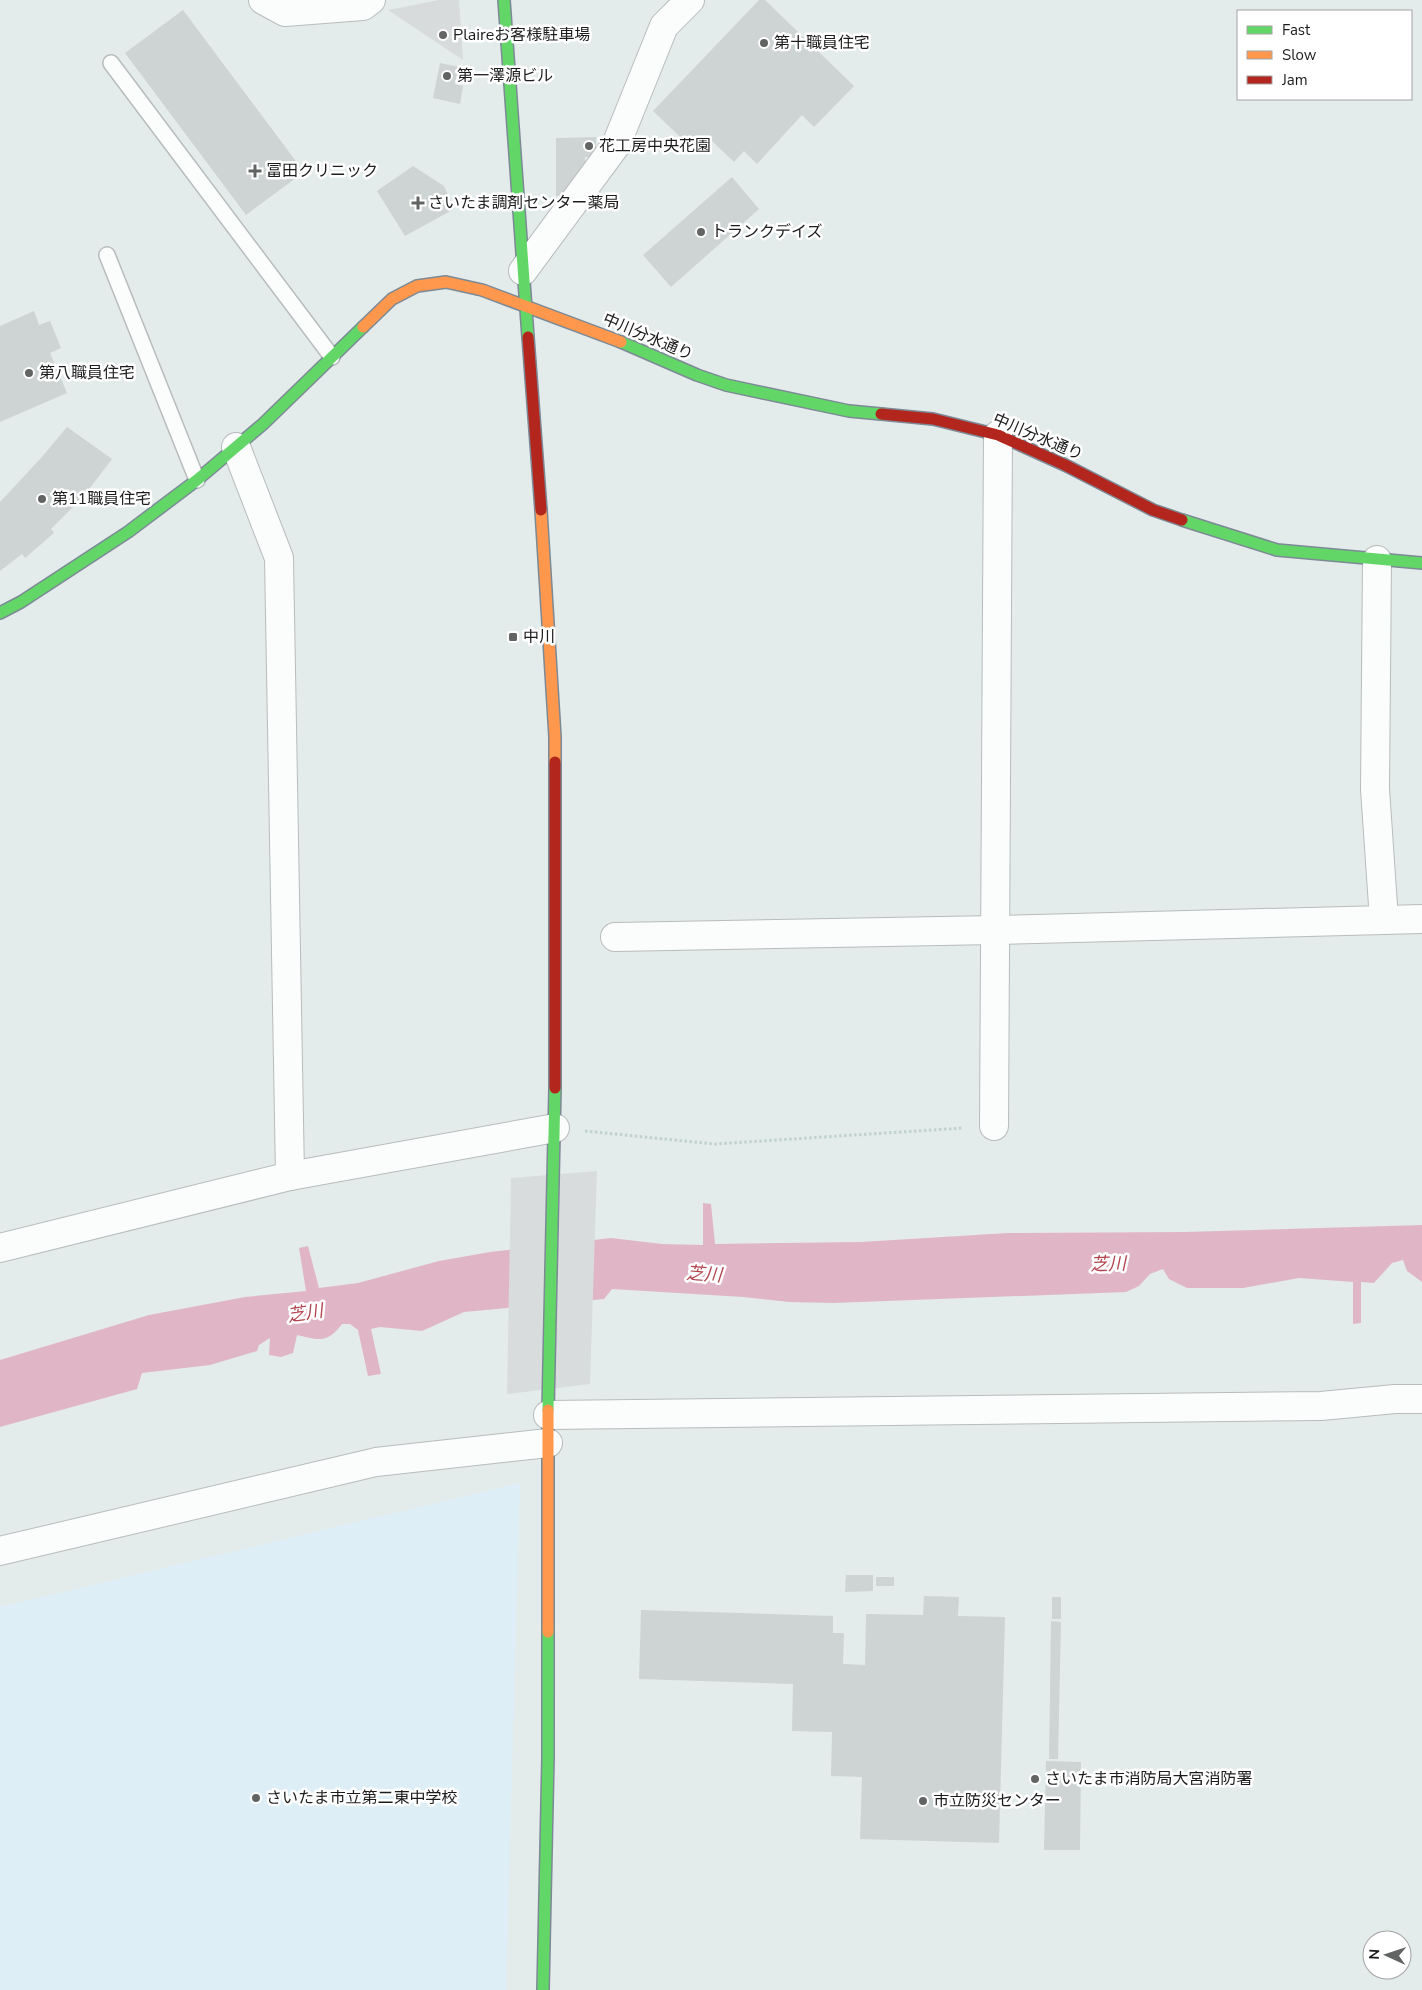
<svg xmlns="http://www.w3.org/2000/svg" width="1422" height="1990" font-family="'Nunito Sans','Noto Sans JP',sans-serif">
  <style>
    .education { fill: #deeef6 }
    .parking { fill: #d8dbdb }
    .water { fill: #e0b6c6 }
    .pier { fill: #d9dcdc }
    .building { fill: #cdd4d3 }
    .lines { fill: none; stroke-linecap: round; stroke-linejoin: round }
    .lane-casing { stroke: #b9bcbc; stroke-width: 18 }
    .street-casing { stroke: #b9bcbc; stroke-width: 30 }
    .fast-casing { stroke: #7c8a96; stroke-width: 14 }
    .slow-casing { stroke: #7c8a96; stroke-width: 14 }
    .jam-casing { stroke: #7c8a96; stroke-width: 14 }
    .path { stroke: #c0d3cb; stroke-width: 3; stroke-dasharray: 2.5 2.5; stroke-linecap: butt }
    .lane { stroke: #fbfcfc; stroke-width: 15 }
    .street { stroke: #fbfcfc; stroke-width: 28 }
    .fast { stroke: #63d668; stroke-width: 11 }
    .slow { stroke: #ff974d; stroke-width: 11 }
    .jam { stroke: #b3261e; stroke-width: 11 }
    .poi-dot { fill: #626464; stroke: #fff; stroke-width: 2 }
    .labels { text-anchor: middle; dominant-baseline: central; stroke-width: 5; stroke-linejoin: round; paint-order: stroke }
    .poi-label { font-size: 16px; fill: #1c1c1c; stroke: #fff; text-anchor: start }
    .street-label { font-size: 16px; fill: #1c1c1c; stroke: #fff }
    .water-label { font-size: 18px; font-style: italic; fill: #b1444e; stroke: #fff }
  </style>
  <rect width="100%" height="100%" fill="#e4ebeb"/>
  <!-- education -->
  <path class="education" d="M520,1483L506,1990H0V1607Z"/>
  <!-- parking -->
  <path class="parking" d="M439,0H459L463,60L388,10Z"/>
  <!-- water -->
  <path class="water" d="M703,1203L711,1204L715,1244L861,1242L1008,1233L1184,1232L1422,1225V1282L1407,1271L1403,1260L1392,1263L1374,1283L1361,1282V1323L1353,1324V1282L1299,1278L1243,1288H1187L1169,1279L1163,1269L1150,1274L1139,1286L1126,1292L833,1303L789,1302L743,1297L612,1289L604,1299L464,1312L422,1331L380,1327L371,1329L381,1374L368,1376L358,1330L350,1324H342C327,1344 319,1340 297,1335L293,1353L281,1357L269,1355L270,1338L259,1345L257,1351L210,1365L142,1373L137,1389L0,1427V1360L149,1315L245,1297L306,1291L299,1248L308,1246L319,1288L358,1283L439,1261L490,1252L611,1238L662,1244L703,1245Z"/>
  <!-- pier -->
  <path class="pier" d="M597,1171L590,1384L507,1394L511,1178Z"/>
  <!-- building -->
  <g class="building">
    <path d="M759,0H765L854,86L814,127L802,115L757,164L744,151L734,162L712,141L699,155L653,111Z"/>
    <path d="M183,10L304,172L246,215L125,53Z"/>
    <path d="M440,63L459,67L455,84L463,86L460,104L433,98Z"/>
    <path d="M596,137V157H585V171L567,195L556,196V138Z"/>
    <path d="M413,166L444,186L454,209L405,236L377,191Z"/>
    <path d="M732,177L759,209L671,287L643,255Z"/>
    <path d="M34,311L39,325L50,321L61,348L50,353L67,393L0,422V326Z"/>
    <path d="M67,427L112,459L83,497L51,529L54,533L25,558L22,554L0,571V502L41,458Z"/>
    <path d="M846,1575H873V1591L845,1592Z"/>
    <rect x="876" y="1577" width="18" height="9"/>
    <path d="M924,1596L959,1597L958,1616L1005,1617L999,1843L860,1839L862,1777L831,1776L832,1732L792,1731L793,1684L639,1679L641,1610L833,1616V1633H844L843,1664L865,1665L866,1614L923,1615Z"/>
    <rect x="1052" y="1597" width="9" height="22"/>
    <path d="M1051,1621L1061,1622L1058,1759H1049Z"/>
    <path d="M1046,1761L1081,1762L1080,1850H1044Z"/>
  </g>
  <g class="lines">
    <!-- lane casing -->
    <g class="lane-casing">
      <g id="lane">
        <path d="M111,63L332,357"/>
        <path d="M107,255L197,480"/>
      </g>
    </g>
    <!-- street casing -->
    <g class="street-casing">
      <g id="street">
        <path d="M263,0L285,12L363,6L371,0"/>
        <path d="M523,271L616,145L664,26L690,0"/>
        <path d="M236,447L279,558L290,1176"/>
        <path d="M1377,560L1375,789L1384,920"/>
        <path d="M615,937L996,930L1422,919"/>
        <path d="M994,1126L998,435"/>
        <path d="M0,1248L290,1176L555,1128"/>
        <path d="M548,1415L1321,1406L1395,1399H1422"/>
        <path d="M0,1551L376,1462L548,1443"/>
      </g>
    </g>
    <!-- fast casing -->
    <g class="fast-casing">
      <g id="fast">
        <path d="M504,0L528,337"/>
        <path d="M621,342L697,375L726,385L849,411L881,414"/>
        <path d="M1182,520L1277,550L1422,563"/>
        <path d="M0,613L21,602L128,532L197,480L263,424L363,327"/>
        <path d="M548,1410L555,1088"/>
        <path d="M543,1990L548,1757V1632"/>
      </g>
    </g>
    <!-- slow casing -->
    <g class="slow-casing">
      <g id="slow">
        <path d="M363,327L392,299L417,286L446,282L482,290L621,342"/>
        <path d="M541,510L555,737V762"/>
        <path d="M548,1632V1410"/>
      </g>
    </g>
    <!-- jam casing -->
    <g class="jam-casing">
      <g id="jam">
        <path d="M528,337L541,510"/>
        <path d="M881,414L933,419L998,435L1065,465L1153,510L1182,520"/>
        <path d="M555,762V1088"/>
      </g>
    </g>
    <!-- path -->
    <path class="path" d="M585,1131L715,1144L963,1128"/>
    <!-- lane -->
    <use href="#lane" class="lane"/>
    <!-- street -->
    <use href="#street" class="street"/>
    <!-- fast -->
    <use href="#fast" class="fast"/>
    <!-- slow -->
    <use href="#slow" class="slow"/>
    <!-- jam -->
    <use href="#jam" class="jam"/>
  </g>
  <!-- markers -->
  <g class="poi-dot">
    <circle cx="443" cy="35" r="5"/>
    <circle cx="764" cy="43" r="5"/>
    <circle cx="447" cy="76" r="5"/>
    <circle cx="589" cy="146" r="5"/>
    <path d="M252.5 163.5h5v5h5v5h-5v5h-5v-5h-5v-5h5z"/>
    <path d="M415.5 195.5h5v5h5v5h-5v5h-5v-5h-5v-5h5z"/>
    <circle cx="701" cy="232" r="5"/>
    <circle cx="29" cy="373" r="5"/>
    <circle cx="42" cy="499" r="5"/>
    <rect x="508" y="632" width="10" height="10" rx="2.5"/>
    <circle cx="1035" cy="1779" r="5"/>
    <circle cx="256" cy="1798" r="5"/>
    <circle cx="923" cy="1801" r="5"/>
  </g>
  <g class="labels">
    <!-- poi labels -->
    <g class="poi-label">
      <text x="453" y="35">Plaireお客様駐車場</text>
      <text x="774" y="43">第十職員住宅</text>
      <text x="457" y="76">第一澤源ビル</text>
      <text x="599" y="146">花工房中央花園</text>
      <text x="266" y="171">冨田クリニック</text>
      <text x="428" y="203">さいたま調剤センター薬局</text>
      <text x="711" y="232">トランクデイズ</text>
      <text x="39" y="373">第八職員住宅</text>
      <text x="52" y="499">第11職員住宅</text>
      <text x="523" y="637">中川</text>
      <text x="1045" y="1779">さいたま市消防局大宮消防署</text>
      <text x="266" y="1798">さいたま市立第二東中学校</text>
      <text x="933" y="1801">市立防災センター</text>
    </g>
    <!-- street labels -->
    <g class="street-label">
      <text transform="translate(648 337) rotate(23)">中川分水通り</text>
      <text transform="translate(1038 437) rotate(23)">中川分水通り</text>
    </g>
    <!-- water labels -->
    <g class="water-label">
      <text transform="translate(1108 1264) rotate(-2)">芝川</text>
      <text transform="translate(704 1274) rotate(4)">芝川</text>
      <text transform="translate(305 1313) rotate(-9)">芝川</text>
    </g>
  </g>
  <!-- legend -->
  <rect x="1237" y="10" width="175" height="90" fill="#ffffff" stroke="#a4a4a4"/>
  <rect x="1247" y="26" width="25" height="8" fill="#63d668" stroke="#a4a4a4"/>
  <text x="1282" y="35" font-size="15" fill="#1c1c1c">Fast</text>
  <rect x="1247" y="51" width="25" height="8" fill="#ff974d" stroke="#a4a4a4"/>
  <text x="1282" y="60" font-size="15" fill="#1c1c1c">Slow</text>
  <rect x="1247" y="76" width="25" height="8" fill="#b3261e" stroke="#a4a4a4"/>
  <text x="1282" y="85" font-size="15" fill="#1c1c1c">Jam</text>
  <!-- north arrow -->
  <g transform="translate(1387 1955) rotate(273)"><circle r="24" fill="#ffffff" stroke="#a4a4a4"/>
  <path d="M0-4L9 19L0 12L-9 19Z" fill="#626464"/>
  <text y="-8" font-size="14" font-weight="bold" text-anchor="middle" fill="#1c1c1c">N</text>
  </g>
</svg>
